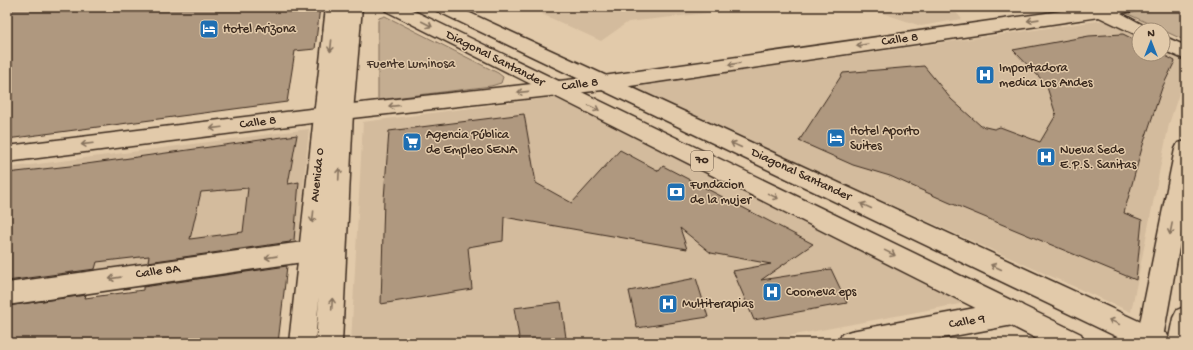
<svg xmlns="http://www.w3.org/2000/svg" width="1193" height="350" font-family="'Gochi Hand',sans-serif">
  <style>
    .built { fill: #d3bb9d }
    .green { fill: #c4ad91; stroke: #806c58 }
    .building { fill: #af987f; stroke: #3b2a1e; fill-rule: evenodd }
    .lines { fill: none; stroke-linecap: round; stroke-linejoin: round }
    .minor-casing { stroke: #3b2a1e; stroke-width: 3 }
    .tertiary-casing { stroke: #3b2a1e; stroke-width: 3 }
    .primary-casing { stroke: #3b2a1e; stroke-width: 3 }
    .minor { fill: #e2caaa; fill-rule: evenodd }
    .tertiary { fill: #e2caaa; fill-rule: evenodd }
    .primary { fill: #e2caaa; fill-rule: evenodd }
    .oneway { stroke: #86725d }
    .labels { text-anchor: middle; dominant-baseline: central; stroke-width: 3; stroke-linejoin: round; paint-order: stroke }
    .shield { fill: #e2caaa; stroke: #6d5a48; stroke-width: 1 }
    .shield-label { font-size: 12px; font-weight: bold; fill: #3b2a1e }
    .poi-label { font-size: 13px; fill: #3b2a1e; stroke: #e2caaa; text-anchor: start }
    .street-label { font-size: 13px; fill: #3b2a1e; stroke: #e2caaa }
    .park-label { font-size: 13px; fill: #49372a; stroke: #e2caaa }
  </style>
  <rect width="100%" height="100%" fill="#e2caaa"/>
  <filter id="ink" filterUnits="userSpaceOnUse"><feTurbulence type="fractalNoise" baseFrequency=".025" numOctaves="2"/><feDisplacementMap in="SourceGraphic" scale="8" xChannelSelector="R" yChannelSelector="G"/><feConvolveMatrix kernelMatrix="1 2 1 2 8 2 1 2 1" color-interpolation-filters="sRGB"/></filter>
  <g filter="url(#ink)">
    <!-- built -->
    <g class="built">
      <path d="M550,7H759L628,22L601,41L542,14Z"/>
      <path d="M864,7H951L962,19L921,26Z"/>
      <path d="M1119,18L1139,31V54H1163V46L1186,60V72L1169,124L1131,312L627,87Z"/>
      <path d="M564,96L970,302L751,343H351L363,122Z"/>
      <path d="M309,129L298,242L7,285V168Z"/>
    </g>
    <!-- green -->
    <g class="green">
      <path d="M1173,7H1186V41L1126,13Z"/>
      <path d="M385,16L498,73L503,77L501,83L491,86L378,100V21L379,18Z"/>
    </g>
    <!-- building -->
    <g class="building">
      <path d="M7,7H320L315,49L295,51L287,102L7,139Z"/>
      <path d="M1123,34L1139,42V54H1162L1175,61L1162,88L1142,148L1124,213L1142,220L1136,280L948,202L890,176L853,165L799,141L843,73L924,66L951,99L981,126L994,129L1000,127L1040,142L1056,115L1046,84L1013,50L1089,36Z"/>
      <path d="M524,114L536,183L572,203L620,150L659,171L663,166L813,244L761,280L831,269L847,303L754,320L733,271L771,264L711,253L680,228L687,249L504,217L503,241L468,247L472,289L381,304L384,199L389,131Z"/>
      <path d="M297,135L288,184L299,182L294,240H291L290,242L148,262L149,256L97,262L95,269L7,281V173L79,165ZM248,188L243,232L190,239L201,192Z"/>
      <path d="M287,266L278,343H7V306L86,295L85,298L143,290V287Z"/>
      <path d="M696,278L708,317L637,328L629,291Z"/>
      <path d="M561,302L566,338L542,343H520L514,308Z"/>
    </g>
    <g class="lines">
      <!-- minor casing -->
      <g class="minor-casing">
        <g id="minor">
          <path d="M1089,7H1136L1133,11L1121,13L1145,26L1148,30H1139V36L1099,17L603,90L343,119L7,162V146L343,105L603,76Z"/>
          <path d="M1163,36L1186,46V60L1163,50Z"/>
          <path d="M310,241L318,244L322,251L318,258L310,261L7,305V283Z"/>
          <path d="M1013,301L1022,305L1026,313L1022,321L1013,325L916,343H838L842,334L851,331Z"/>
        </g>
      </g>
      <!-- tertiary casing -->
      <g class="tertiary-casing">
        <g id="tertiary">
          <path d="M326,7H344L342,28L344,7H362L353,112L342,343H316L319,297L315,343H289Z"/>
          <path d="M1186,141V209L1162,343H1136L1175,149L1178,143Z"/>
          <path d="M1186,306V343H1168L1173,318L1177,310Z"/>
        </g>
      </g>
      <!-- primary casing -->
      <g class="primary-casing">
        <g id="primary">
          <path d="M383,7H406L1081,334L1085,343H1045L386,11Z"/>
          <path d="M434,7H457L1167,334L1171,343H1130L437,11Z"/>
        </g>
      </g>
      <!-- minor -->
      <use href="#minor" class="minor"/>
      <!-- tertiary -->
      <use href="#tertiary" class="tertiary"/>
      <!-- primary -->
      <use href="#primary" class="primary"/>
    </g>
    <!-- one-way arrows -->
    <defs><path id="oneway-shaft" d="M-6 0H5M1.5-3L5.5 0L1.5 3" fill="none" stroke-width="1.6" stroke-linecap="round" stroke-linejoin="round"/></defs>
    <g class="oneway">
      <use href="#oneway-shaft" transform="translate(1033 20) rotate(172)"/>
      <use href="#oneway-shaft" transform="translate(427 24) rotate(27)"/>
      <use href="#oneway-shaft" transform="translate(862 45) rotate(172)"/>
      <use href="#oneway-shaft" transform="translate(331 46) rotate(96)"/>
      <use href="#oneway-shaft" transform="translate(734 64) rotate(172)"/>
      <use href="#oneway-shaft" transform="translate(523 92) rotate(174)"/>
      <use href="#oneway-shaft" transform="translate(394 106) rotate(174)"/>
      <use href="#oneway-shaft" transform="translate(594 108) rotate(26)"/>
      <use href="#oneway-shaft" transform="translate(216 128) rotate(173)"/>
      <use href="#oneway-shaft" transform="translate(87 144) rotate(173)"/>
      <use href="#oneway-shaft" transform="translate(736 145) rotate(-155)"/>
      <use href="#oneway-shaft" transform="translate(339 174) rotate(-87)"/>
      <use href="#oneway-shaft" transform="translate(773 196) rotate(26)"/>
      <use href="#oneway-shaft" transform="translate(866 206) rotate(-155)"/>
      <use href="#oneway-shaft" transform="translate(313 217) rotate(96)"/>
      <use href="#oneway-shaft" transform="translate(1171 229) rotate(101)"/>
      <use href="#oneway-shaft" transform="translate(890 253) rotate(26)"/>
      <use href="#oneway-shaft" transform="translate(271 257) rotate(172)"/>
      <use href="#oneway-shaft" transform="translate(996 267) rotate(-155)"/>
      <use href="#oneway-shaft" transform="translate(115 278) rotate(172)"/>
      <use href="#oneway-shaft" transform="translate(332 304) rotate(-87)"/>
      <use href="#oneway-shaft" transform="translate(1114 322) rotate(-155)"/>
    </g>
  </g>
  <!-- icons -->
  <defs>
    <g id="hotel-square" transform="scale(1)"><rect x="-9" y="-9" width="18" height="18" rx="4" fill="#1f6fb2" stroke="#e2caaa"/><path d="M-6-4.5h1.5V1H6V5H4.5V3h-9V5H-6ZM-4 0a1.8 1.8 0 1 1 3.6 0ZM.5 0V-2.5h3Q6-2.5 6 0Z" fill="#fff"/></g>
    <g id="hospital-square" transform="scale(1)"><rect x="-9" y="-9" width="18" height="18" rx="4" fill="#1f6fb2" stroke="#e2caaa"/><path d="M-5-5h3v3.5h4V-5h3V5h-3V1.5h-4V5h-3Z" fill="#fff"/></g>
    <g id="supermarket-square" transform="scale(1)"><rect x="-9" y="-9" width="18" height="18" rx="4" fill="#1f6fb2" stroke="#e2caaa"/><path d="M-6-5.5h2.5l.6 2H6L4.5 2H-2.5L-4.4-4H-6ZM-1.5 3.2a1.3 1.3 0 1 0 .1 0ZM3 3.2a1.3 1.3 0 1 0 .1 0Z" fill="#fff"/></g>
    <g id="bank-square" transform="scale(1)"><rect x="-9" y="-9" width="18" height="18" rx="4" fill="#1f6fb2" stroke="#e2caaa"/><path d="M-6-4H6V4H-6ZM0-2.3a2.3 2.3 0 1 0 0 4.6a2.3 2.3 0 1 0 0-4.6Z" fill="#fff"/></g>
  </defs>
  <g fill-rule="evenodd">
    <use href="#hotel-square" x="209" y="29"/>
    <use href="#hospital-square" x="985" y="75"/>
    <use href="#hotel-square" x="836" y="138"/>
    <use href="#supermarket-square" x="412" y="142"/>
    <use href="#hospital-square" x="1046" y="157"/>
    <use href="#bank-square" x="676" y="192"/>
    <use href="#hospital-square" x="772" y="292"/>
    <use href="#hospital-square" x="668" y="304"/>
  </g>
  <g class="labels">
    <!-- shield labels -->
    <rect class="shield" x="691" y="151" width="22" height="20" rx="3"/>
    <g class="shield-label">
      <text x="702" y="161">70</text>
    </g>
    <!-- poi labels -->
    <g class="poi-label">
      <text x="223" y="29">Hotel Arizona</text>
      <text x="999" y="68">Importadora<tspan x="999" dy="15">medica Los Andes</tspan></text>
      <text x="850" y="131">Hotel Aporto<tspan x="850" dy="15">Suites</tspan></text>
      <text x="426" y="135">Agencia Pública<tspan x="426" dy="15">de Empleo SENA</tspan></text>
      <text x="1060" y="150">Nueva Sede<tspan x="1060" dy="15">E.P.S. Sanitas</tspan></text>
      <text x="690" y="185">Fundacion<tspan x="690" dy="15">de la mujer</tspan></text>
      <text x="786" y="292">Coomeva eps</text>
      <text x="682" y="304">Multiterapias</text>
    </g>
    <!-- street labels -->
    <g class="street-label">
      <text transform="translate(900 40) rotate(-8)">Calle 8</text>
      <text transform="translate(495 59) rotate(27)">Diagonal Santander</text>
      <text transform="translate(580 85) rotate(-7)">Calle 8</text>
      <text transform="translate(258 123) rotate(-7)">Calle 8</text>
      <text transform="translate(318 175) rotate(-84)">Avenida 0</text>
      <text transform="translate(801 175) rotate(25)">Diagonal Santander</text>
      <text transform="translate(158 272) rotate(-8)">Calle 8A</text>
      <text transform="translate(967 322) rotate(-10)">Calle 9</text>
    </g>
    <!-- park labels -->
    <g class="park-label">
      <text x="411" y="64">Fuente Luminosa</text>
    </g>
  </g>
  <!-- margin -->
  <rect width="1193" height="350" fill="none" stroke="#e2caaa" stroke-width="24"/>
  <rect x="12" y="12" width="1169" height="326" fill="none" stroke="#3b2a1e" stroke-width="1.5" filter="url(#ink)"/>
  <!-- north arrow -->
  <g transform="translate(1151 42)"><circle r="19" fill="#e2caaa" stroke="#9f8a72"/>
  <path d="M0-3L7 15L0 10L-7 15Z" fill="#1f6fb2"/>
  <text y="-6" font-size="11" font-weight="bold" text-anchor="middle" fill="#3b2a1e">N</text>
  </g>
</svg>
